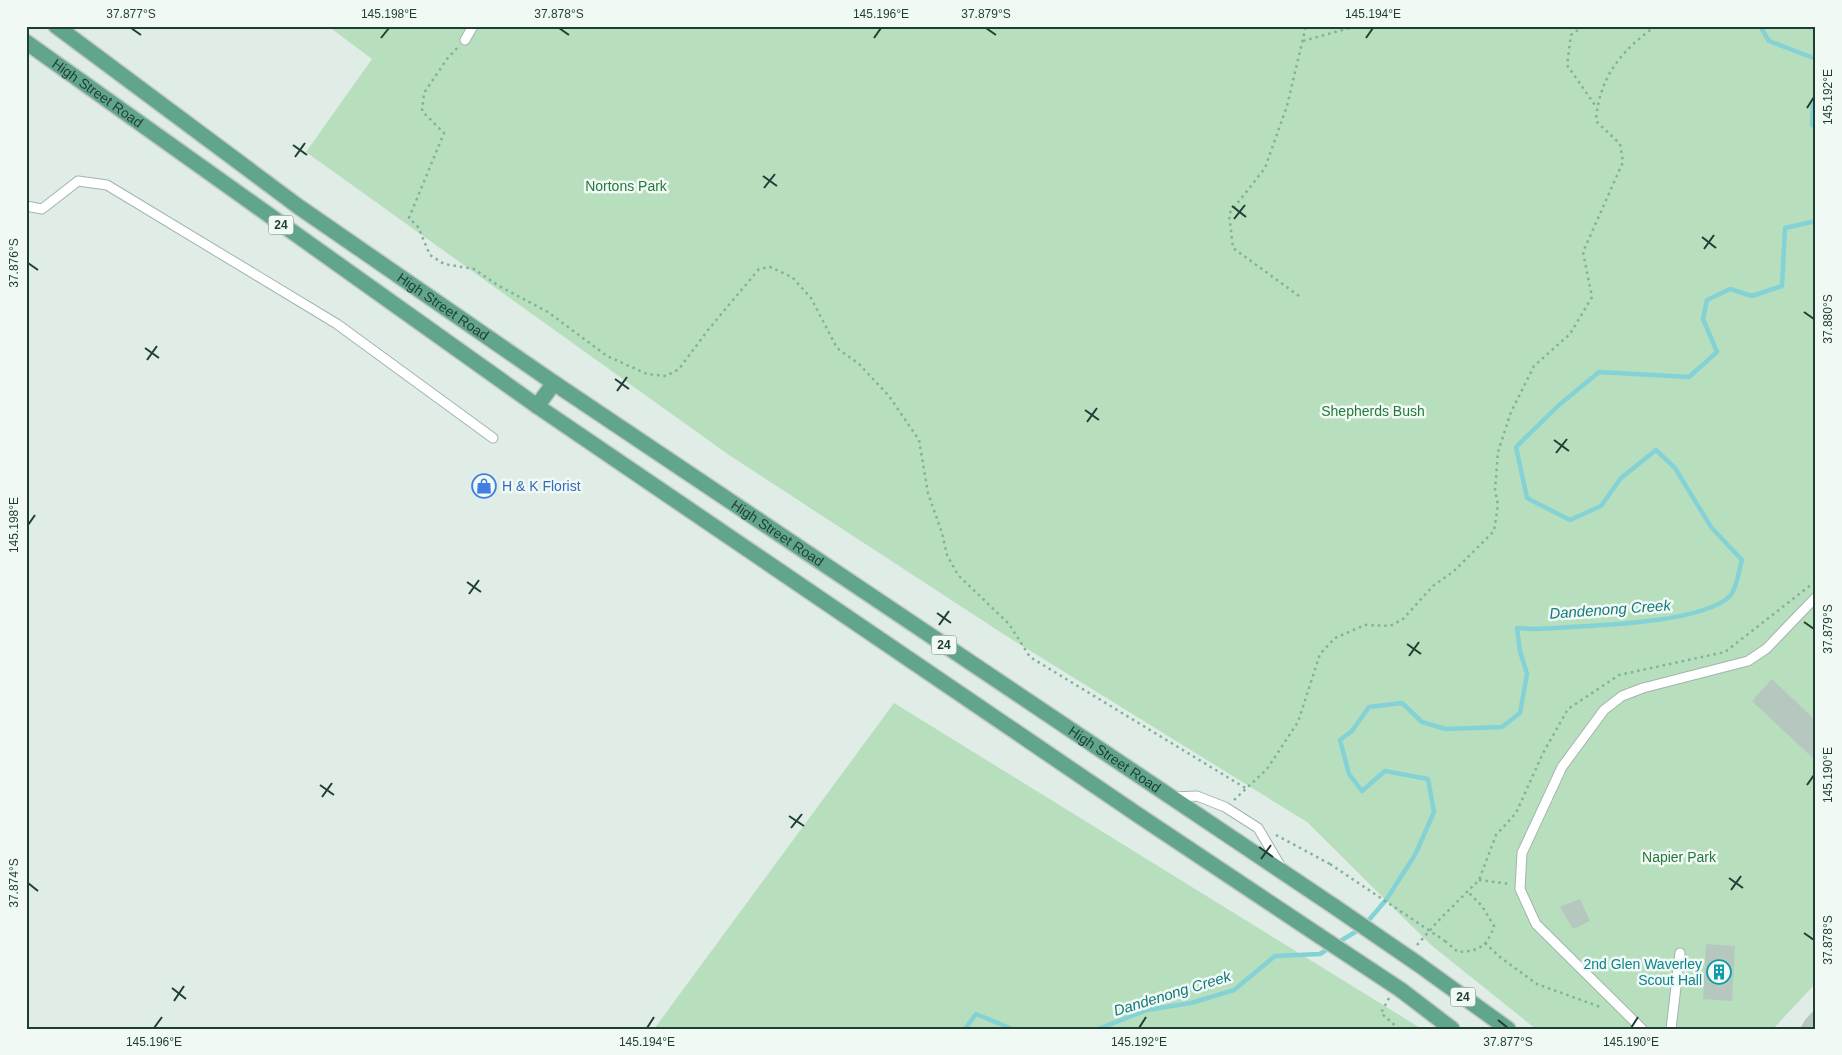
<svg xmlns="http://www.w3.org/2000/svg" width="1842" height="1055" font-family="Arial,sans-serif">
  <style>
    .green { fill: #b7dfbe }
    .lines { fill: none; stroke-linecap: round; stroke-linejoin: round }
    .stream { stroke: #84d2d6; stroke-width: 4.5 }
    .building { fill: #b5c7be }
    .service-casing { stroke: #a2b4ad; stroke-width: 11 }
    .primary-casing { stroke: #c0c9c6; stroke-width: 18 }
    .path { stroke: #7eb39c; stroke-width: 2.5; stroke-dasharray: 2.5 4; stroke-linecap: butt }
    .service { stroke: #fff; stroke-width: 9 }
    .primary { stroke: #61a58d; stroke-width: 15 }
    .primary-bridge-casing { stroke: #c0c9c6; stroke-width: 18; stroke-linecap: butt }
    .path-bridge { stroke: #7eb39c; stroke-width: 2.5; stroke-dasharray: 2.5 4; stroke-linecap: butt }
    .primary-bridge { stroke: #61a58d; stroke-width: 15 }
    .ticks { fill: none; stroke: #1f3e33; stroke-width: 2 }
    .labels { text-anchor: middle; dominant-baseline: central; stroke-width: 5; stroke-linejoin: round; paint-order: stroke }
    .shield { fill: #f1f9f4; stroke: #5e766d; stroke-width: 1 }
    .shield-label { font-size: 12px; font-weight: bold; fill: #1f3e33 }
    .street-label { font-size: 14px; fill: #1f3e33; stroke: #f1f9f4 }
    .park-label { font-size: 14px; fill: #26783d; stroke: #f1f9f4 }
    .shop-label { font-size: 14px; fill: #366cbe; stroke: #f1f9f4; text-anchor: start }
    .culture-label { font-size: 14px; fill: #0d838f; stroke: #f1f9f4; text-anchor: end }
    .water-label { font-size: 15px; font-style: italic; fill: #15797f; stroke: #f1f9f4 }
    .neatline { fill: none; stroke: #1f3e33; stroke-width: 2 }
    .ticks-label { font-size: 12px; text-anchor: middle; fill: #1f3e33 }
  </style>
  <rect width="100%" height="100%" fill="#e0ece6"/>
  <!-- green -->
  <g class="green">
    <path d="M328,26H1816V983L1773,1029H1536L1431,945L1307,822L1011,639L729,455L306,152L372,59Z"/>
    <path d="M894,703L1422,1029H654Z"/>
  </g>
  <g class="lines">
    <!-- stream -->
    <g class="stream">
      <path d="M1760,26L1769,41L1816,59"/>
      <path d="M1816,100L1813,106L1812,125L1816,127"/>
      <path d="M1337,943L1362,928L1386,900L1415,855L1434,812L1428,779L1385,771L1362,791L1349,774L1340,740L1352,731L1369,707L1402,703L1422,722L1446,729L1502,727L1520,713L1527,674L1520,651L1517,628L1535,629C1579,626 1701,625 1730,596C1737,589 1739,569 1742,560L1711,527L1675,468L1656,450L1621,478L1601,506L1570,520L1527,498L1516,447L1559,405L1599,372L1689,377L1717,352L1703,319L1707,300L1730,289L1752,296L1782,286L1785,228L1816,221"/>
      <path d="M965,1029L976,1014L1012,1029"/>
      <path d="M1098,1029L1147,1010L1191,1003L1234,990L1275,956L1320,954L1331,947"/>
    </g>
  </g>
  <!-- building -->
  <g class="building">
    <path d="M1772,679L1816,721V761L1752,701Z"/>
    <path d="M1580,899L1590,921L1573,929L1560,907Z"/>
    <path d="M1706,944L1735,946L1732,1001L1703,999Z"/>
    <path d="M1816,1008V1029H1800L1805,1020Z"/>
  </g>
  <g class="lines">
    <!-- service casing -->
    <g class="service-casing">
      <g id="service">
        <path d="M465,40L473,26"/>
        <path d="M26,206L42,209L78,181L107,185L337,324L493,438"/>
        <path d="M1172,797L1197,796L1225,807L1258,828L1281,867"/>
        <path d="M1642,1029L1536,924L1520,889L1522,853L1562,767L1604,710L1622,696L1643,688L1748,661L1766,649L1816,597"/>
        <path d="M1671,1029L1680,953"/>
      </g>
    </g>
    <!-- primary casing -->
    <g class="primary-casing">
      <g id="primary">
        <path id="s1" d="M56,26L299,207L554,383L1335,907"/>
        <path id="s2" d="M26,42L537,406L1141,817L1318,935"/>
        <path d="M537,406L554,383"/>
        <path d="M1418,964L1508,1029"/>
        <path d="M1401,990L1452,1029"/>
      </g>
    </g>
    <!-- path -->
    <g class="path">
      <path d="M1583,26L1571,35L1567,65L1597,108"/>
      <path d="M1303,41L1357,26"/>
      <path d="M457,48L447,59L424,93L422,111L444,133L409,218L418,227L430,255L444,264L474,269L499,286L548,312L607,356L647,374L666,376L679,369L708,330L759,269L770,267L792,277L811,298L837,348L859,364L889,396L919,440L928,493L942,533L947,555L958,575L1009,624L1030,657L1247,789"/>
      <path d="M1299,296L1233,248L1229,214L1265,168L1287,106L1306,26"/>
      <path d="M1234,800L1267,769L1298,722L1320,654L1335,638L1365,625L1390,626L1403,619L1434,585L1453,572L1494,531L1498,505L1495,490L1498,452L1511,412L1534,366L1570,334L1592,297L1583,252L1623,162L1620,144L1596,121C1599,78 1621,50 1656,26"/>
      <path d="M1276,835L1330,864"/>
      <path d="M1479,880L1510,884"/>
      <path d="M1445,941L1458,952C1479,951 1487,947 1494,926L1482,906L1468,892"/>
      <path d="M1485,943L1501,958L1537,984L1603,1008"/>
      <path d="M1417,945L1439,920L1479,880L1496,835L1516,813L1543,753L1568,709L1619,675L1725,652L1816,581"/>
      <path d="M1389,998L1381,1013L1399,1029"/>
    </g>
    <!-- service -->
    <use href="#service" class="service"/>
    <!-- primary -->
    <use href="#primary" class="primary"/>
    <!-- primary-bridge casing -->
    <g class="primary-bridge-casing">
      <g id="primary-bridge">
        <path d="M1335,907L1418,964"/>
        <path d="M1318,935L1401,990"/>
      </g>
    </g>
    <!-- path-bridge -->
    <path class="path-bridge" d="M1330,864L1445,941"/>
    <!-- primary-bridge -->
    <use href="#primary-bridge" class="primary-bridge"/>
  </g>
  <!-- ticks -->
  <path class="ticks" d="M131,28L141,35M559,28L569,35M986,28L996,35M381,38L389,28M874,38L881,28M1366,38L1373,28M1807,108L1814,97M293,145L307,155M295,157L305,143M763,176L777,186M764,188L775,174M1232,206L1246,217M1234,219L1245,205M1702,237L1716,248M1704,249L1714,235M28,263L38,270M1804,312L1814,319M145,348L159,358M147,360L157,346M615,379L629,389M617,391L627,377M1085,410L1099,420M1087,422L1097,408M1554,440L1569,451M1556,453L1567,439M28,525L35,515M467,582L481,592M469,594L479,580M937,613L951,623M1804,622L1814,629M939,625L949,611M1407,644L1421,654M1409,656L1419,642M320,785L334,795M1807,785L1814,775M322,797L332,783M789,816L804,826M791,828L802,814M1259,847L1273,857M1261,859L1271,845M1729,878L1743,888M28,883L38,891M1731,890L1741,876M1804,933L1814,940M172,988L186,999M174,1001L184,986M1498,1020L1508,1028M154,1028L162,1017M647,1028L654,1017M1139,1028L1146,1017M1631,1028L1638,1017"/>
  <!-- icons -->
  <defs>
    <g id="shop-ring" transform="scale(1.25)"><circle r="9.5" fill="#f1f9f4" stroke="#3f7fe0" stroke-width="1.5"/><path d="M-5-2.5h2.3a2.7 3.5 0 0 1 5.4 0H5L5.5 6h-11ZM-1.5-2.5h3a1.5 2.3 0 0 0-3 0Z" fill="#3f7fe0"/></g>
    <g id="building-ring" transform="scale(1.25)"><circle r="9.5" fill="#f1f9f4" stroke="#0f9aa8" stroke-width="1.5"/><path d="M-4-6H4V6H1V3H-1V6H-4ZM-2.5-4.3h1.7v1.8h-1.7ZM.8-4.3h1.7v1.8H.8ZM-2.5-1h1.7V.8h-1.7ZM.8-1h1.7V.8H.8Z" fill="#0f9aa8"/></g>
  </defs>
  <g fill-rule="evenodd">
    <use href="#shop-ring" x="484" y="486"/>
    <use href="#building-ring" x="1719" y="972"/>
  </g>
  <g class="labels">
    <!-- shield labels -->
    <g class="shield">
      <rect x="268.5" y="215.5" width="25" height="19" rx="4"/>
      <rect x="931.5" y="635.5" width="25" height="19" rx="4"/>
      <rect x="1450.5" y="987.5" width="25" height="19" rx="4"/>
    </g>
    <g class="shield-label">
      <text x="281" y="225">24</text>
      <text x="944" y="645">24</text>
      <text x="1463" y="997">24</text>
    </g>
    <!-- street labels -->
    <g class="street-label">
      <text stroke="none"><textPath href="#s2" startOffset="88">High Street Road</textPath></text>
      <text stroke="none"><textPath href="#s1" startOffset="478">High Street Road</textPath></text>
      <text stroke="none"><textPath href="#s1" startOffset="882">High Street Road</textPath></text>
      <text stroke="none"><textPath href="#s1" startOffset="1288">High Street Road</textPath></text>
    </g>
    <!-- park labels -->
    <g class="park-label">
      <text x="626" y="186">Nortons Park</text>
      <text x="1373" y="411">Shepherds Bush</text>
      <text x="1679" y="857">Napier Park</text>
    </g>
    <!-- shop labels -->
    <g class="shop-label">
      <text x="502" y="486">H &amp; K Florist</text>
    </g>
    <!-- culture labels -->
    <g class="culture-label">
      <text x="1702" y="964">2nd Glen Waverley<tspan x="1702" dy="16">Scout Hall</tspan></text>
    </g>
    <!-- water labels -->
    <g class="water-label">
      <text transform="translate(1610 609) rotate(-4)">Dandenong Creek</text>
      <text transform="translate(1172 993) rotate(-17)">Dandenong Creek</text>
    </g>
  </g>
  <!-- border -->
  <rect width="1842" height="1055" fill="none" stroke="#f1f9f4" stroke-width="55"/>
  <rect x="28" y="28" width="1786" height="1000" class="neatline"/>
  <g class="ticks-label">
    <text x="131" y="18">37.877°S</text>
    <text x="389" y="18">145.198°E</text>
    <text x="559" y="18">37.878°S</text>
    <text x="881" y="18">145.196°E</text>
    <text x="986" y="18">37.879°S</text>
    <text x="1373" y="18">145.194°E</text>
    <text transform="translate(1828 97) rotate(-90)" y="4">145.192°E</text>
    <text transform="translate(14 263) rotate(-90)" y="4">37.876°S</text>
    <text transform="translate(1828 319) rotate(-90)" y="4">37.880°S</text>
    <text transform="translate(14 525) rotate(-90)" y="4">145.198°E</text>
    <text transform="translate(1828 629) rotate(-90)" y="4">37.879°S</text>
    <text transform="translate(1828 775) rotate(-90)" y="4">145.190°E</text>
    <text transform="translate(14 883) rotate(-90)" y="4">37.874°S</text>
    <text transform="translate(1828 940) rotate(-90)" y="4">37.878°S</text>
    <text x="154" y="1046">145.196°E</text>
    <text x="647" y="1046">145.194°E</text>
    <text x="1139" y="1046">145.192°E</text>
    <text x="1508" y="1046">37.877°S</text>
    <text x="1631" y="1046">145.190°E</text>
  </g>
</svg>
